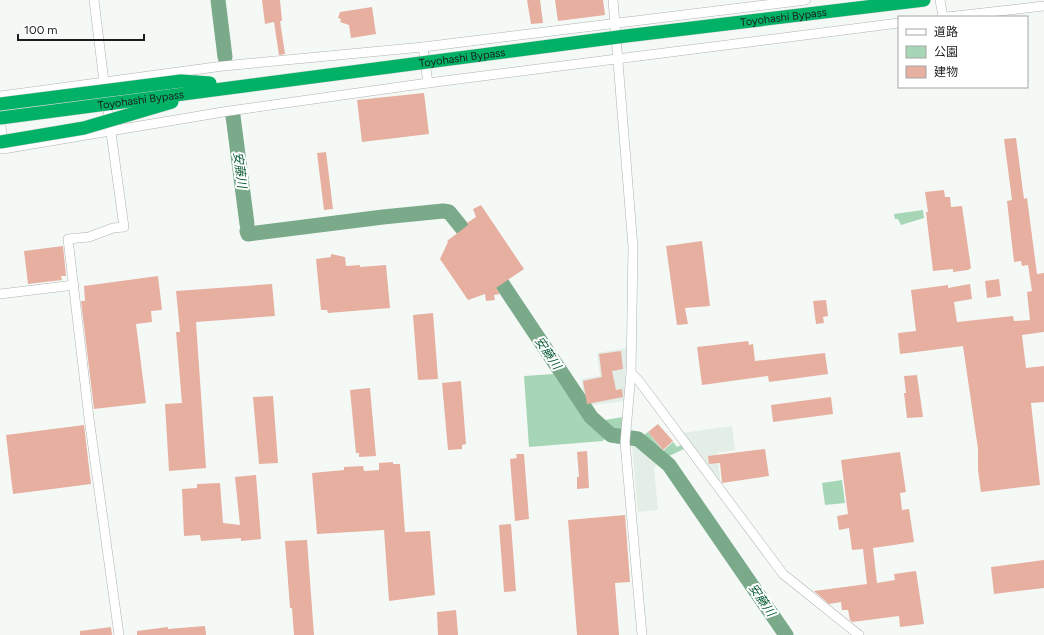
<svg xmlns="http://www.w3.org/2000/svg" width="1044" height="635" font-family="Figtree,'Noto Sans JP',sans-serif">
  <style>
    .built { fill: #e3eee6 }
    .green { fill: #a7d6b6 }
    .lines { fill: none; stroke-linecap: round; stroke-linejoin: round }
    .river { stroke: #7aaa8a; stroke-width: 15 }
    .building { fill: #e7afa0 }
    .minor-casing { stroke: #afb3b0; stroke-width: 10 }
    .minor { stroke: #fff; stroke-width: 9 }
    .highway-bridge-casing { stroke: #d6d6d6; stroke-width: 14; stroke-linecap: butt }
    .highway-bridge { stroke: #01b166; stroke-width: 13 }
    .labels { text-anchor: middle; dominant-baseline: central; stroke-width: 4; stroke-linejoin: round; paint-order: stroke }
    .street-label { font-size: 11px; fill: #1c1e1d; stroke: #fff }
    .water-label { font-size: 12px; font-style: italic; fill: #075b33; stroke: #fff }
  </style>
  <rect width="100%" height="100%" fill="#f4f9f6"/>
  <!-- built -->
  <g class="built">
    <path d="M627,348L624,401L585,406L581,379L600,376L597,353Z"/>
    <path d="M732,426L735,450L717,453L721,485L682,433Z"/>
    <path d="M632,445L659,464L654,468L658,510L638,512Z"/>
  </g>
  <!-- green -->
  <g class="green">
    <path d="M923,210L924,218L901,225L898,219H895L894,214Z"/>
    <path d="M553,374C569,397 583,420 605,438L603,441L529,447L524,376Z"/>
    <path d="M623,417L622,435L614,433L599,421Z"/>
    <path d="M648,432L663,451L673,442L677,447L681,445L684,449L667,457L640,438Z"/>
    <path d="M842,480L845,503L825,505L822,483Z"/>
  </g>
  <g class="lines">
    <!-- river -->
    <g class="river">
      <path d="M218,0L225,57"/>
      <path d="M233,116L247,224"/>
      <path d="M247,231L248,234L383,217L443,211L449,212L475,244"/>
      <path d="M491,267L591,417L611,435L638,439L669,465L786,635"/>
    </g>
  </g>
  <!-- building -->
  <g class="building">
    <path d="M262,0H280L282,21H280L285,54L279,55L274,22L265,24Z"/>
    <path d="M527,0H540L543,23L531,24Z"/>
    <path d="M555,0H603L605,15L558,21Z"/>
    <path d="M372,7L376,34L351,38L349,25L340,22L341,19L338,18L340,12Z"/>
    <path d="M424,93L429,134L362,142L357,100Z"/>
    <path d="M1016,138L1024,199L1027,198L1037,274L1044,273V332L1022,335L1026,368L1044,366V402L1031,403L1040,485L981,492L978,470V449L963,346L900,354L898,333L916,331L911,290L948,285V288L970,284L972,299L954,302L957,322L1013,316L1014,321L1030,320L1027,292L1032,291L1028,265L1022,266L1021,261L1014,262L1007,201L1012,200L1004,139Z"/>
    <path d="M326,152L333,209L324,210L317,153Z"/>
    <path d="M944,190L945,197H950L951,207L962,206L971,268L968,270L953,272V269L933,271L926,212H928L925,192Z"/>
    <path d="M481,205L524,269L496,288L500,294L494,295L495,300L486,301L485,294L468,300L440,259L448,242L447,241L468,225L467,223L476,217L473,209Z"/>
    <path d="M702,241L710,306L685,308L688,324L677,325L666,246Z"/>
    <path d="M63,246L66,276H61L62,280L28,284L24,251Z"/>
    <path d="M331,254L345,257L346,266L360,265V267L386,265L390,308L328,313L327,310H321L316,259L331,257Z"/>
    <path d="M158,276L162,310L151,311L152,322L136,324L146,403L94,409L81,301H85L84,286Z"/>
    <path d="M999,279L1001,296L987,298L985,281Z"/>
    <path d="M272,284L275,316L196,322L206,468L169,471L165,404L182,403L176,332H180L176,291Z"/>
    <path d="M826,300L828,316L823,317L824,323L816,324L813,301Z"/>
    <path d="M433,313L438,379L418,380L413,315Z"/>
    <path d="M748,341L749,345L753,344L755,361L825,353L828,374L769,382L768,376L702,385L697,347Z"/>
    <path d="M621,351L623,369L612,371L616,390L622,389L623,397L587,404L583,381L602,377L599,354Z"/>
    <path d="M917,375L923,417L907,418L904,393H906L904,376Z"/>
    <path d="M461,381L466,444L462,445V449L448,450L442,383Z"/>
    <path d="M370,388L376,456L359,457V453H356L350,390Z"/>
    <path d="M273,396L278,463L259,464L253,397Z"/>
    <path d="M831,397L833,414L773,422L771,405Z"/>
    <path d="M658,424L673,441L663,450L648,432Z"/>
    <path d="M84,425L91,484L13,494L6,435Z"/>
    <path d="M765,449L769,476L722,483L720,463L709,464L708,456Z"/>
    <path d="M587,451L589,488L577,489V477H579L577,452Z"/>
    <path d="M900,452L906,492L900,493L902,510L909,509L914,542L873,548L877,583L895,580L894,574L916,571L924,624L900,627L899,616L852,622L850,620L848,610H842L841,602L829,604L814,591L867,584L863,549L852,550L849,528L839,530L837,516L848,514L841,460Z"/>
    <path d="M516,454H524L529,519L515,521L510,459L517,458Z"/>
    <path d="M393,462V464H400L405,532L430,531L435,595L389,601L384,530L317,534L312,473L344,470V467L363,466L364,471L379,470V463Z"/>
    <path d="M256,475L261,539L241,541V538L201,541L200,535L184,536L182,489L197,488V484L220,483L223,523L240,525L235,477Z"/>
    <path d="M625,515L630,582L615,583L619,635H577L568,520Z"/>
    <path d="M511,524L516,591L504,592L499,525Z"/>
    <path d="M307,540L314,635H294L292,608H290L285,541Z"/>
    <path d="M1044,560V588L994,594L991,567Z"/>
    <path d="M456,610L458,635H438L437,612Z"/>
    <path d="M205,626L206,635H137V631L168,627V629Z"/>
    <path d="M111,627L112,635H80V631Z"/>
  </g>
  <g class="lines">
    <!-- minor casing -->
    <g class="minor-casing">
      <g id="minor">
        <path d="M94,0L104,82L124,227L113,228L89,237L68,239L89,418L119,635"/>
        <path d="M613,0L633,247L631,373L625,442L642,635"/>
        <path d="M940,0L943,17"/>
        <path d="M947,17L1044,6"/>
        <path d="M423,47L428,83"/>
        <path d="M0,96L223,66L423,47L806,0"/>
        <path d="M0,115L3,147"/>
        <path d="M3,149L229,111L428,83L899,23"/>
        <path d="M0,294L74,285"/>
        <path d="M631,373L639,381L783,574L859,635"/>
      </g>
    </g>
    <!-- minor -->
    <use href="#minor" class="minor"/>
    <!-- highway-bridge casing -->
    <g class="highway-bridge-casing">
      <g id="highway-bridge">
        <path d="M0,104L181,81L210,83"/>
        <path id="s1" d="M0,118L626,36L924,0"/>
        <path d="M0,142L84,128L172,102"/>
      </g>
    </g>
    <!-- highway-bridge -->
    <use href="#highway-bridge" class="highway-bridge"/>
  </g>
  <g class="labels">
    <!-- street labels -->
    <g class="street-label">
      <text stroke="none"><textPath href="#s1" startOffset="790">Toyohashi Bypass</textPath></text>
      <text stroke="none"><textPath href="#s1" startOffset="466">Toyohashi Bypass</textPath></text>
      <text stroke="none"><textPath href="#s1" startOffset="142">Toyohashi Bypass</textPath></text>
    </g>
    <!-- water labels -->
    <g class="water-label">
      <text transform="translate(240 170) rotate(83)">安藤川</text>
      <text transform="translate(548 353) rotate(56)">安藤川</text>
      <text transform="translate(762 600) rotate(56)">安藤川</text>
    </g>
  </g>
  <!-- legend -->
  <rect x="898" y="16" width="130" height="72" fill="#ffffff" stroke="#a4a5a5"/>
  <rect x="906" y="29" width="20" height="6" fill="#ffffff" stroke="#a4a5a5"/>
  <text x="934" y="36" font-size="12" fill="#1c1e1d">道路</text>
  <rect x="906" y="46" width="20" height="12" fill="#a7d6b6" stroke="#a4a5a5"/>
  <text x="934" y="56" font-size="12" fill="#1c1e1d">公園</text>
  <rect x="906" y="66" width="20" height="12" fill="#e7afa0" stroke="#a4a5a5"/>
  <text x="934" y="76" font-size="12" fill="#1c1e1d">建物</text>
  <!-- scale -->
  <path d="M18 34v6h126v-6" fill="none" stroke="#1c1e1d" stroke-width="2"/>
  <text x="24" y="34" font-size="12" fill="#1c1e1d" stroke="#ffffff" stroke-width="3" paint-order="stroke">100 m</text>
</svg>
